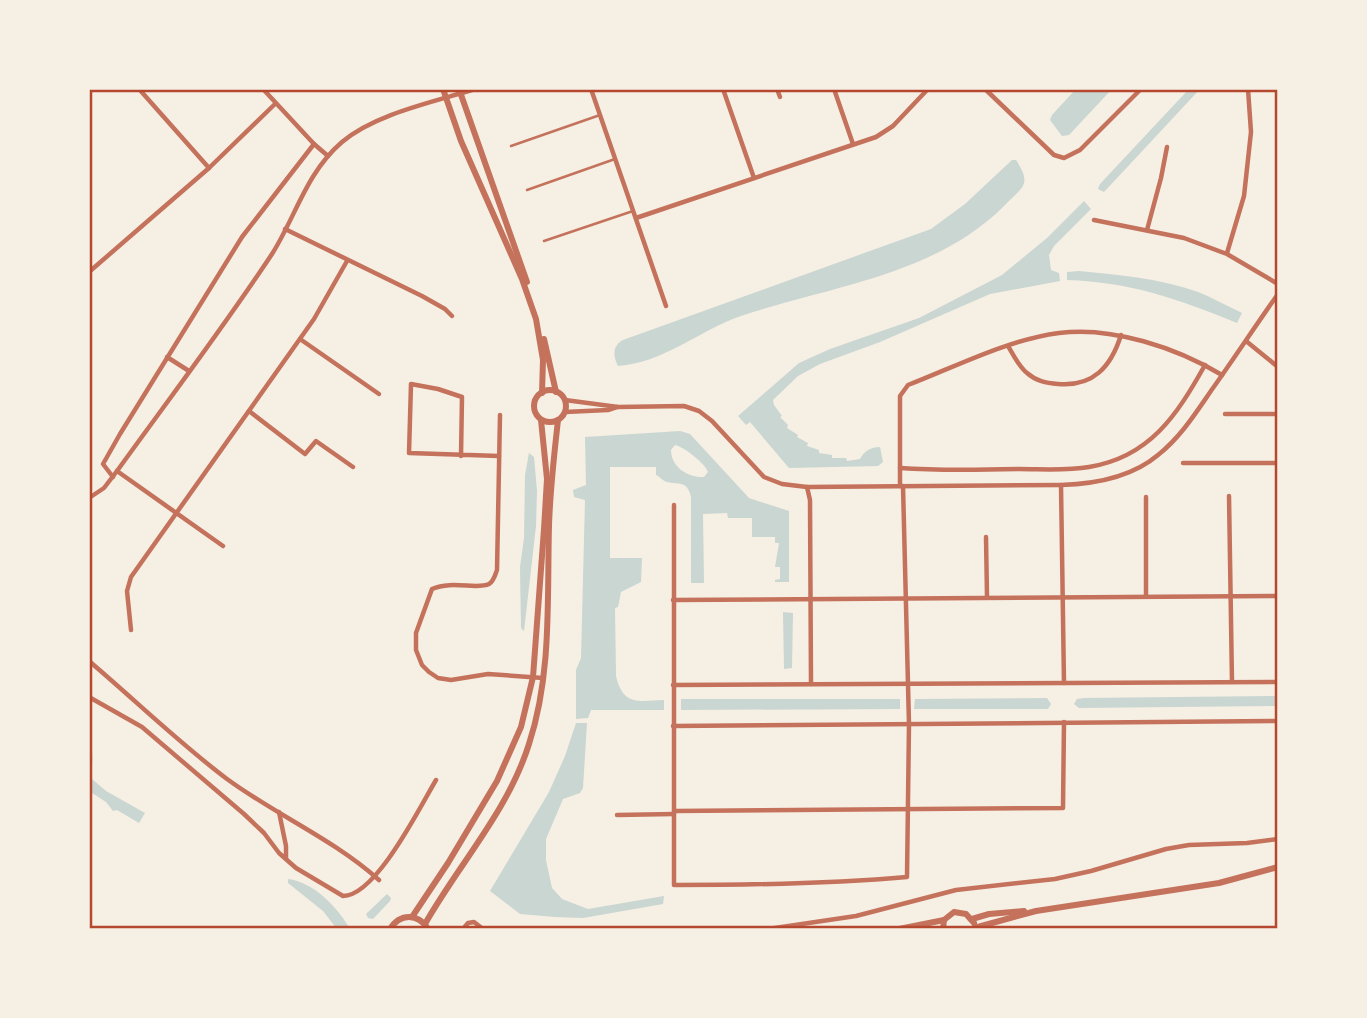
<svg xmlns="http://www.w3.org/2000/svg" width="1367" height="1018" font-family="'Noto Serif',serif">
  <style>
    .water { fill: #c9d6d2; fill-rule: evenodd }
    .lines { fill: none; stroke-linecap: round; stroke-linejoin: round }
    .service { stroke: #c5725c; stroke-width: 2.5 }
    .minor { stroke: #c5725c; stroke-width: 4.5 }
    .tertiary { stroke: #c5725c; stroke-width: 6 }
    .neatline { fill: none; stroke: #b5482f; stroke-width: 2.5 }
  </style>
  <rect width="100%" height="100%" fill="#f6efe4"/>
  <!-- water -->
  <g class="water">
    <path d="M1076,89H1112L1069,135L1062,136L1050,120L1052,115Z"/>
    <path d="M1189,89H1200L1104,192L1098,189L1100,184Z"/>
    <path d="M1012,160H1016C1033,186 1022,187 1003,207C933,276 830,286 741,316C700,330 663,363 618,366C613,356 612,346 623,340L931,229L965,204Z"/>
    <path d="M1084,201L1091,209L1054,246L1049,255L1051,270L1059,273L1060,281L990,294L880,342L820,364L798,376L773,400L774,405L782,416L780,417L788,425L787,428L798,435L797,437L808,443L807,446L819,450V453L832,455V458H846L847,461L860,459C864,451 871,447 880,447L883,462L878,466L789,468L750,422L746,425L738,416L799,363L830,349L919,318L1002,275L1047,238Z"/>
    <path d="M1079,271C1119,275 1159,278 1198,292C1213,298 1227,306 1242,313L1237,323C1178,299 1131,282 1067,280V272Z"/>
    <path d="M680,431L690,434L749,498L789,511V582H775V580L780,579V567H775L779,543H775V537H752V518H728L727,513L703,514L704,583H691V497C687,480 679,485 667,482C663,481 660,477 656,475V467H610V558H642L641,582L621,592L618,607L615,608L616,676C623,706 638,701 664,700V710H591L588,718L576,719V670L581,658L585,500L574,497L573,490L586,485L585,437ZM675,445C684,447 705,463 708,472L704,477C688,478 671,467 671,450Z"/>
    <path d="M529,453L534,457L537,491L536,526L524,631L521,628L520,567L524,538L525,475Z"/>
    <path d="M783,612L793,613L792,668L784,669Z"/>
    <path d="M1278,696V706L1079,708L1074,704L1077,699L1084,698Z"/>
    <path d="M1047,698L1051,704L1048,709H914L915,699Z"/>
    <path d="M681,699H900V709L681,710Z"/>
    <path d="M576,723H587L583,788L580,793L563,799L546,839V860L552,888L562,899L588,909L664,896L663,904L583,918L555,917L520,914L490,891L549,792L565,756Z"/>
    <path d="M89,744C96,756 90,766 92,779L106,791L145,813L139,823L117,810L113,811L106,802L89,791Z"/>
    <path d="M288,879C314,882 338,908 350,929H337L323,911L288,883Z"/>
    <path d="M387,894L391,898L390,901L373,919L368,918L366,914Z"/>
  </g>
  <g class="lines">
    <!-- service -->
    <g class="service">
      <path d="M511,146L600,115"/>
      <path d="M527,190L615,159"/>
      <path d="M544,241L633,211"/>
    </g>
    <!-- minor -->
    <g class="minor">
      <path d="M139,89L209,168"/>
      <path d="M263,89L314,144L328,156"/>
      <path d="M591,89L666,306"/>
      <path d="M723,89L754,178"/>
      <path d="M777,89L780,97"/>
      <path d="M834,89L853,144"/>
      <path d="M985,89L1054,155L1064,158L1080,150L1141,89"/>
      <path d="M636,218L876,137L893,126L928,89"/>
      <path d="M1094,220L1184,238L1227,254L1278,284"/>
      <path d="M285,229L422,296L445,309L452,316"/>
      <path d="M1147,230L1161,178L1167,147"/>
      <path d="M1227,253L1244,196L1251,132L1248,89"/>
      <path d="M89,272L209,168L275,104"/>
      <path d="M300,339L379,394"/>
      <path d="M1246,341L1278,367"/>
      <path d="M1008,346C1013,354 1019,367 1027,373C1036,381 1046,383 1058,384C1093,387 1111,367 1121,335"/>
      <path d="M167,357L189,371"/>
      <path d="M565,400L618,407L684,406L699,411L712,421L764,477L782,484L807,487L1061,485C1095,484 1132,477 1158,455C1181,437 1197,411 1213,388C1235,357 1256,325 1278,294"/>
      <path d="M249,411L305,454L316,441L353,467"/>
      <path d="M565,412L608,410L617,407"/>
      <path d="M1225,414H1278"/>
      <path d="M500,415L497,570C495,575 494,581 489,584C477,590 452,580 432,589L416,633V650L422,665L429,672L438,678L451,680L488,674L543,678"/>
      <path d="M461,456L462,397L438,389L411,384L409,453L499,456"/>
      <path d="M1183,463H1278"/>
      <path d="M900,468C940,471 979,470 1019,469C1042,469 1066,471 1089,467C1150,457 1177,415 1205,365"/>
      <path d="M117,471L223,546"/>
      <path d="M113,477L103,464L120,434L242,237L314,144"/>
      <path d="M1061,485L1064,683"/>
      <path d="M900,486V396L908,385C957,366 1007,340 1059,333C1112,326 1177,348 1222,375"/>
      <path d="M807,487L810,500L811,684"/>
      <path d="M1229,496L1232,682"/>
      <path d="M1146,497V596"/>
      <path d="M89,498L104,488L117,471C169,399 223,328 272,254C296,216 306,173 342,142C375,114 433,102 475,89"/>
      <path d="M674,505V885C752,885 830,884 907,877L909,724L903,486"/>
      <path d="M986,537L987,597"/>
      <path d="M673,600L1278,596"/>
      <path d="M131,630L127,591L131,577L314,319L347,261"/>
      <path d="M89,661C135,700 179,743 227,779C276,815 333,839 379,880"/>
      <path d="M673,685L1278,682"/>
      <path d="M89,697L142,727L244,814L264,833L279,853L296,868L343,896C376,896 420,807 436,780"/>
      <path d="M673,726L1278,721"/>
      <path d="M674,811L1063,808L1064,722"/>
      <path d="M279,812L286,846V858"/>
      <path d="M617,815L674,814"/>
      <path d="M463,929L468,923L474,922L483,929"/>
      <path d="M768,929L856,916L956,890L1055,879L1091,871L1166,849L1189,845L1247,843L1278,839"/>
    </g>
    <!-- tertiary -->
    <g class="tertiary">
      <path d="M443,89L461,141L522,279L536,319L543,360L542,393"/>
      <path d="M459,89L527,282"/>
      <path d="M544,339L556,392"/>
      <circle cx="550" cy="406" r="16"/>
      <path d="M412,917L448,863L497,781L521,727L533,677L544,529L547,479L541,420"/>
      <path d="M972,919L989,914L1024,911"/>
      <path d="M425,924C459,864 508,811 529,744C552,674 547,599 549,526C550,490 554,456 558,420"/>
      <path d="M974,928L1036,911L1219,883L1278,867"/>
      <path d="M390,929C400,913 418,913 428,929"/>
      <path d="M899,929L944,920"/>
      <path d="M943,929L944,920L954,912L966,914L974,923"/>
    </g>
  </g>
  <!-- border -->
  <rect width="1367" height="1018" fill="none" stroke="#f6efe4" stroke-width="182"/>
  <rect x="91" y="91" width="1185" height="836" class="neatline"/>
</svg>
